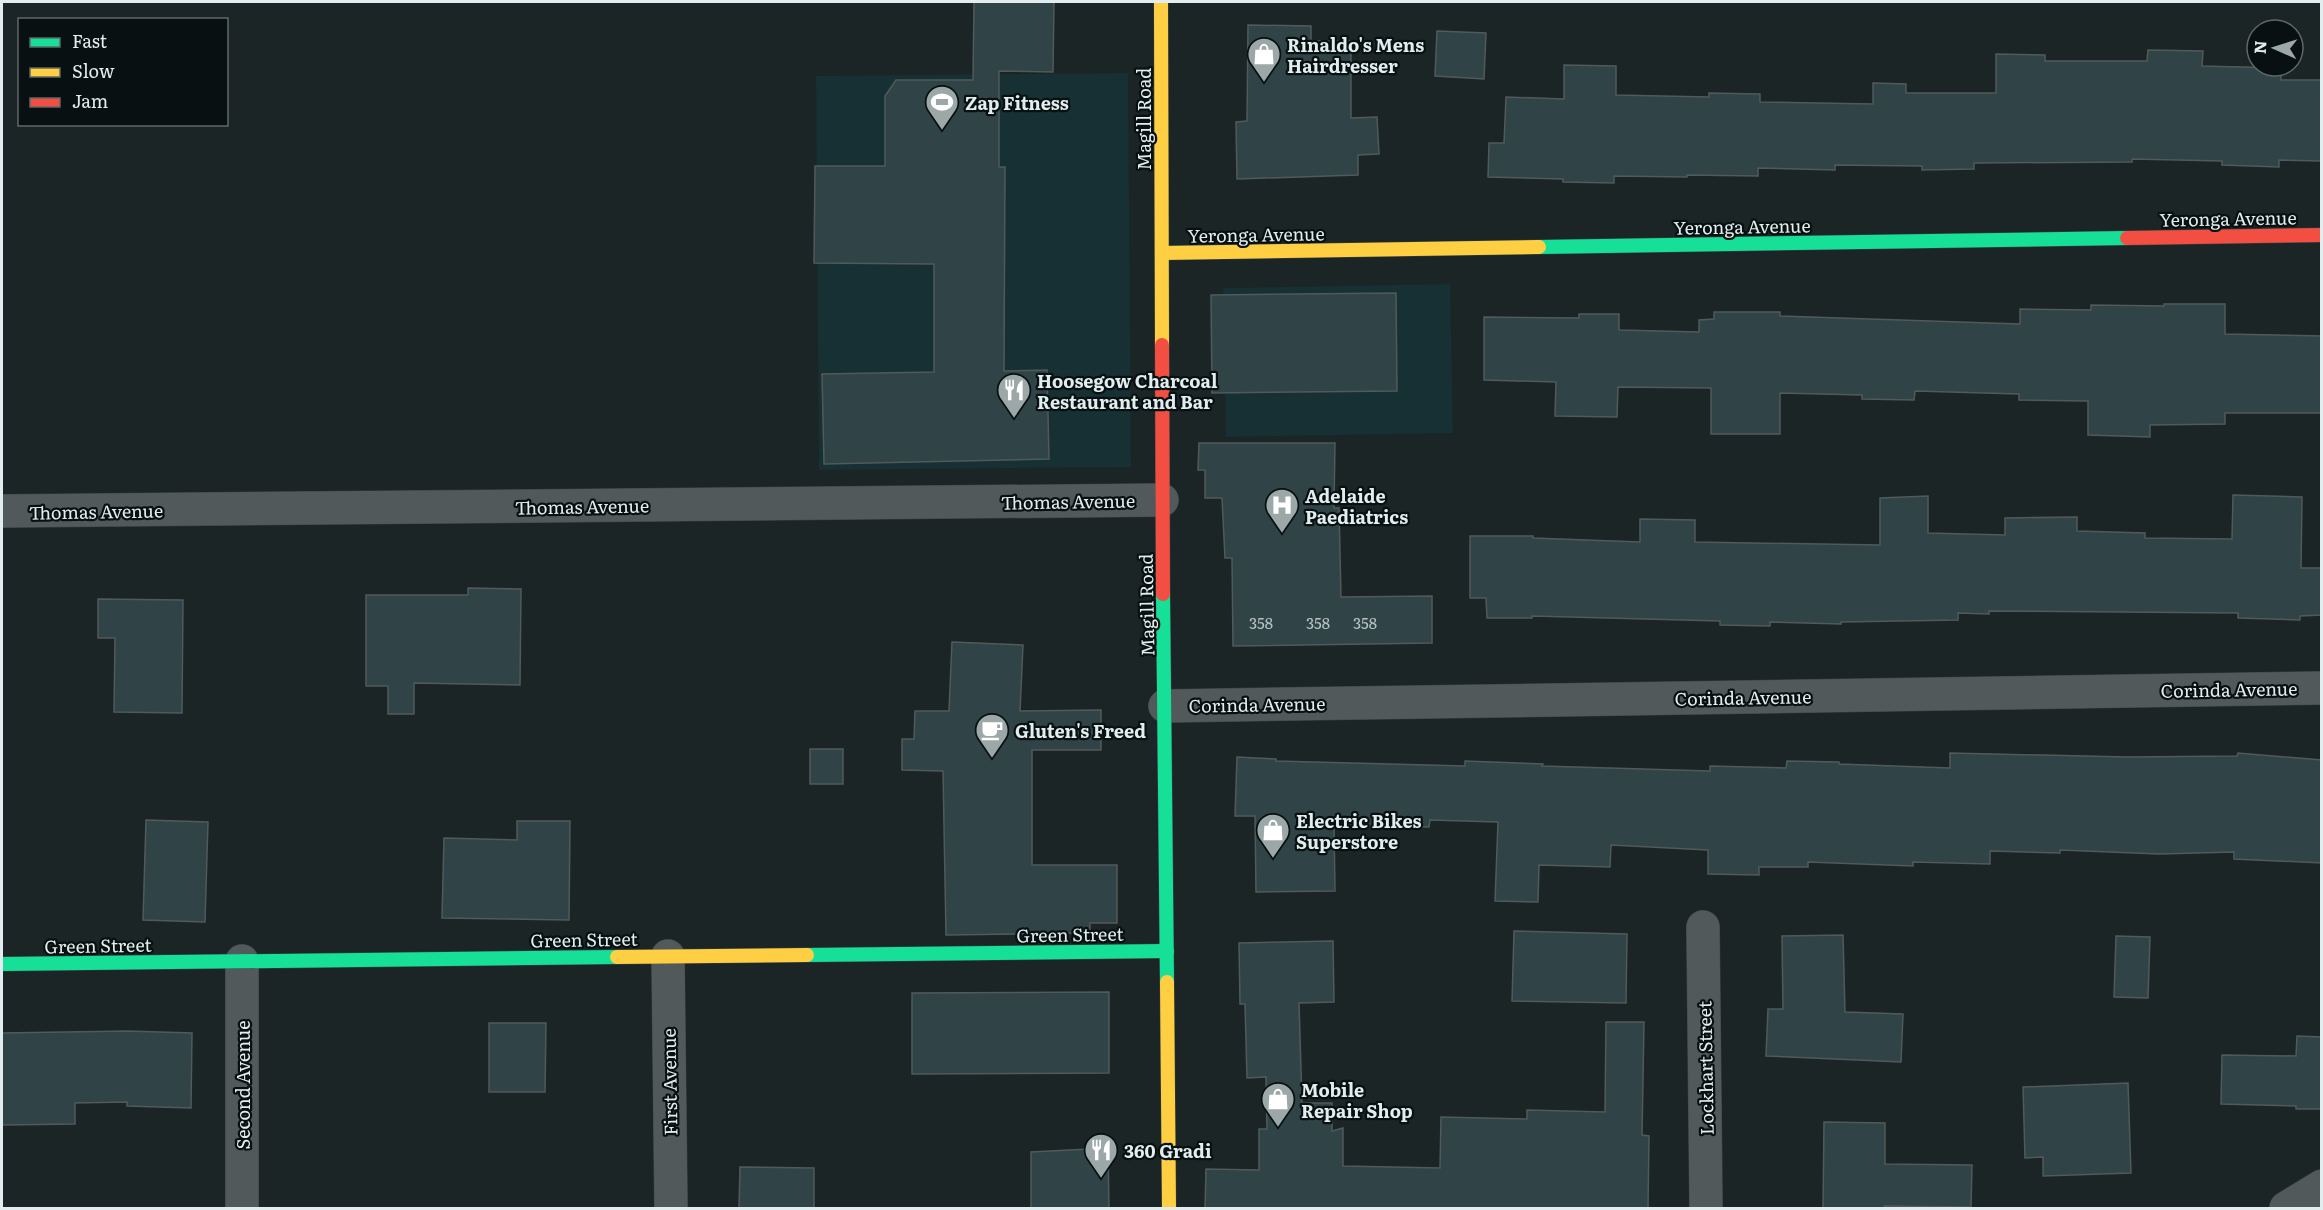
<svg xmlns="http://www.w3.org/2000/svg" width="2323" height="1210" font-family="Literata,serif">
  <style>
    .built { fill: #163033 }
    .building { fill: #304346; stroke: #515a5b; stroke-width: 1.5 }
    .lines { fill: none; stroke-linecap: round; stroke-linejoin: round }
    .street-casing { stroke: #3a4344; stroke-width: 34 }
    .fast-casing { stroke: #3a4344; stroke-width: 15 }
    .slow-casing { stroke: #3a4344; stroke-width: 15 }
    .jam-casing { stroke: #3a4344; stroke-width: 15 }
    .street { stroke: #51595a; stroke-width: 33 }
    .fast { stroke: #16e098; stroke-width: 14 }
    .slow { stroke: #ffcf43; stroke-width: 14 }
    .jam { stroke: #f24e42; stroke-width: 14 }
    .labels { text-anchor: middle; dominant-baseline: central; stroke-width: 4.5; stroke-linejoin: round; paint-order: stroke }
    .number-label { font-size: 15px; fill: #b5c2c4 }
    .poi-label { font-size: 18px; font-weight: bold; fill: #e1edee; stroke: #081011; text-anchor: start }
    .street-label { font-size: 18px; fill: #e1edee; stroke: #081011 }
  </style>
  <rect width="100%" height="100%" fill="#1b2526"/>
  <!-- built -->
  <g class="built">
    <path d="M1128,73L1131,467L819,470L816,76Z"/>
    <path d="M1450,284L1453,433L1226,437L1223,288Z"/>
  </g>
  <!-- building -->
  <g class="building">
    <path d="M974,2H1054L1053,72L999,71V167H1005L1004,371L1047,370L1049,459L824,464L822,374L934,372V264L814,263L815,166H885V96L896,80H973Z"/>
    <path d="M1248,25L1311,26V41H1351V118L1377,117L1379,154L1358,155V175L1237,179L1236,122L1247,121Z"/>
    <path d="M1437,31L1486,33L1484,79L1435,76Z"/>
    <path d="M2148,50L2203,51L2202,66L2281,68V80H2322V161L2279,160V167L2222,165V161L2132,159V162L1974,163V169L1922,170V166L1835,165V170L1758,168V176L1687,175V177L1614,176V183L1563,182V179L1488,177L1489,143H1504L1506,97L1564,99V65L1616,66V95L1709,97V93L1760,94V102L1873,104V83L1906,84V93H1996V54L2045,55V61H2147Z"/>
    <path d="M1396,293L1397,391L1212,393L1211,295Z"/>
    <path d="M2164,304H2225V334L2322,336V413H2225V424L2150,425V437L2088,435V401L2019,400V394L1915,391L1914,400L1862,399V395L1780,393V434H1711V388L1618,387L1617,417L1555,416L1556,382L1484,380V317L1579,318V314H1619V330L1699,332V320L1714,319V312H1780V316L2020,324V309L2091,310V305L2164,306Z"/>
    <path d="M1199,443H1335L1334,508H1339L1341,597L1432,596V643L1233,646L1232,558H1225L1222,498H1205V470H1198Z"/>
    <path d="M2233,495L2302,497L2301,568H2322V615L2300,616V620L2238,618V613L1989,611V614L1958,613V620L1841,622V624L1770,622V626L1720,625V621L1532,616V618H1487L1486,598H1470V536H1533V538L1640,542V519L1695,520V542L1880,545V498L1928,496V533L2005,535V518L2077,517V531L2145,533V538L2232,539Z"/>
    <path d="M468,588L521,589L520,685L414,683V714H388V686H366V595H468Z"/>
    <path d="M98,599L183,600L182,713L114,712L115,638H98Z"/>
    <path d="M952,642L1023,645L1020,711L1101,710V750H1032V865H1117V923H1090V933L946,935L943,771L902,770V739H914L915,711H949Z"/>
    <rect x="810" y="749" width="33" height="35"/>
    <path d="M1950,753L2127,757L2237,756L2238,753L2322,760V863L2234,859V852L2159,854L2060,850V853L1990,851V864L1913,862V866L1808,862V867H1759V875L1708,874V850L1611,845L1610,867L1539,865L1538,902L1495,901L1498,822L1430,820L1429,827L1334,826L1335,891L1256,892L1255,816H1235L1237,757L1276,759V761L1465,766V761L1543,764L1542,766L1710,771V766L1786,768L1787,761L1839,762V764L1950,768Z"/>
    <path d="M146,820L208,822L205,922L143,920Z"/>
    <path d="M517,821H570L569,920L442,918L444,838L517,840Z"/>
    <path d="M1514,931L1627,934L1626,1003L1512,1001Z"/>
    <path d="M1843,935L1845,1012L1903,1014L1901,1062L1766,1056L1768,1009H1783L1782,936Z"/>
    <path d="M2116,936L2150,937L2148,998L2114,997Z"/>
    <path d="M1333,941L1334,1002L1299,1003L1302,1103H1332V1131L1343,1128V1166L1440,1168L1441,1117L1527,1119V1110L1605,1112L1606,1022H1644L1642,1135L1649,1136L1648,1209H1205L1206,1169L1259,1170V1129H1267L1266,1077L1247,1078L1245,1004H1240L1239,943Z"/>
    <path d="M1109,992V1073L912,1074V993Z"/>
    <path d="M489,1023H546L545,1092H489Z"/>
    <path d="M128,1031L192,1033L191,1108L127,1106V1102L75,1103V1124L2,1125V1033Z"/>
    <path d="M2297,1036L2322,1037V1109H2296V1106L2221,1104L2222,1055L2296,1056Z"/>
    <path d="M2128,1083L2131,1173L2043,1176V1157L2025,1158L2023,1087Z"/>
    <path d="M1824,1122L1885,1123V1164L1972,1165L1971,1207L1884,1206V1209H1823Z"/>
    <path d="M1108,1148L1109,1209H1031V1152Z"/>
    <path d="M740,1167L814,1168V1209H739Z"/>
  </g>
  <g class="lines">
    <!-- street casing -->
    <g class="street-casing">
      <g id="street">
        <path d="M2,511L1162,500"/>
        <path d="M1165,706L2322,688"/>
        <path d="M1703,927L1706,1208"/>
        <path d="M668,956L671,1208"/>
        <path d="M242,961V1208"/>
        <path d="M2286,1208L2322,1186"/>
      </g>
    </g>
    <!-- fast casing -->
    <g class="fast-casing">
      <g id="fast">
        <path d="M1539,247L2127,238"/>
        <path d="M1163,594L1167,982"/>
        <path d="M807,955L1167,951"/>
        <path d="M2,964L617,957"/>
      </g>
    </g>
    <!-- slow casing -->
    <g class="slow-casing">
      <g id="slow">
        <path d="M1161,2L1162,345"/>
        <path d="M1162,253L1539,247"/>
        <path d="M617,957L807,955"/>
        <path d="M1167,982L1169,1208"/>
      </g>
    </g>
    <!-- jam casing -->
    <g class="jam-casing">
      <g id="jam">
        <path d="M2127,238L2322,235"/>
        <path d="M1162,345L1163,594"/>
      </g>
    </g>
    <!-- street -->
    <use href="#street" class="street"/>
    <!-- fast -->
    <use href="#fast" class="fast"/>
    <!-- slow -->
    <use href="#slow" class="slow"/>
    <!-- jam -->
    <use href="#jam" class="jam"/>
  </g>
  <!-- icons -->
  <defs>
    <g id="shop-pin" transform="scale(1.725)"><path d="M0 17L-7.5 6A9.5 9.5 0 1 1 7.5 6Z" fill="#9ca7a8" stroke="#081011"/><path d="M-5-2.5h2.3a2.7 3.5 0 0 1 5.4 0H5L5.5 6h-11ZM-1.5-2.5h3a1.5 2.3 0 0 0-3 0Z" fill="#fff"/></g>
    <g id="stadium-pin" transform="scale(1.725)"><path d="M0 17L-7.5 6A9.5 9.5 0 1 1 7.5 6Z" fill="#9ca7a8" stroke="#081011"/><path d="M0-5a6.5 5 0 1 0 0 10a6.5 5 0 1 0 0-10ZM-3.5-1.8h7v3.6h-7Z" fill="#fff"/></g>
    <g id="restaurant-pin" transform="scale(1.725)"><path d="M0 17L-7.5 6A9.5 9.5 0 1 1 7.5 6Z" fill="#9ca7a8" stroke="#081011"/><path d="M-5-6h1v4h1v-4h1v4h1v-4h1v5L-1.5 .5V6h-2V.5L-5-1ZM5-6V6H3V1.5H1.5Q1.5-4 5-6Z" fill="#fff"/></g>
    <g id="hospital-pin" transform="scale(1.725)"><path d="M0 17L-7.5 6A9.5 9.5 0 1 1 7.5 6Z" fill="#9ca7a8" stroke="#081011"/><path d="M-5-5h3v3.5h4V-5h3V5h-3V1.5h-4V5h-3Z" fill="#fff"/></g>
    <g id="cafe-pin" transform="scale(1.725)"><path d="M0 17L-7.5 6A9.5 9.5 0 1 1 7.5 6Z" fill="#9ca7a8" stroke="#081011"/><path d="M-5.5-4.5H6V0H3Q3 3.5 0 3.5H-2.5Q-5.5 3.5-5.5 0ZM3-3.2v2h1.7v-2ZM-6 4.5H4V6H-6Z" fill="#fff"/></g>
  </defs>
  <g fill-rule="evenodd">
    <use href="#shop-pin" x="1264" y="54"/>
    <use href="#stadium-pin" x="942" y="102"/>
    <use href="#restaurant-pin" x="1014" y="390"/>
    <use href="#hospital-pin" x="1282" y="505"/>
    <use href="#cafe-pin" x="992" y="730"/>
    <use href="#shop-pin" x="1273" y="830"/>
    <use href="#shop-pin" x="1278" y="1099"/>
    <use href="#restaurant-pin" x="1101" y="1150"/>
  </g>
  <g class="labels">
    <!-- number labels -->
    <g class="number-label">
      <text x="1261" y="622">358</text>
      <text x="1318" y="622">358</text>
      <text x="1365" y="622">358</text>
    </g>
    <!-- poi labels -->
    <g class="poi-label">
      <text x="1287" y="44">Rinaldo's Mens<tspan x="1287" dy="21">Hairdresser</tspan></text>
      <text x="965" y="102">Zap Fitness</text>
      <text x="1037" y="380">Hoosegow Charcoal<tspan x="1037" dy="21">Restaurant and Bar</tspan></text>
      <text x="1305" y="495">Adelaide<tspan x="1305" dy="21">Paediatrics</tspan></text>
      <text x="1015" y="730">Gluten's Freed</text>
      <text x="1296" y="820">Electric Bikes<tspan x="1296" dy="21">Superstore</tspan></text>
      <text x="1301" y="1089">Mobile<tspan x="1301" dy="21">Repair Shop</tspan></text>
      <text x="1124" y="1150">360 Gradi</text>
    </g>
    <!-- street labels -->
    <g class="street-label">
      <text transform="translate(1143 119) rotate(-90)">Magill Road</text>
      <text transform="translate(2228 218) rotate(-1)">Yeronga Avenue</text>
      <text transform="translate(1742 226) rotate(-1)">Yeronga Avenue</text>
      <text transform="translate(1256 234) rotate(-1)">Yeronga Avenue</text>
      <text transform="translate(1068 501) rotate(-1)">Thomas Avenue</text>
      <text transform="translate(582 506) rotate(-1)">Thomas Avenue</text>
      <text transform="translate(96 511) rotate(-1)">Thomas Avenue</text>
      <text transform="translate(1146 605) rotate(-91)">Magill Road</text>
      <text transform="translate(2229 689) rotate(-1)">Corinda Avenue</text>
      <text transform="translate(1743 697) rotate(-1)">Corinda Avenue</text>
      <text transform="translate(1257 704) rotate(-1)">Corinda Avenue</text>
      <text transform="translate(1070 934) rotate(-1)">Green Street</text>
      <text transform="translate(584 939) rotate(-1)">Green Street</text>
      <text transform="translate(98 945) rotate(-1)">Green Street</text>
      <text transform="translate(1705 1068) rotate(-91)">Lockhart Street</text>
      <text transform="translate(669 1082) rotate(-91)">First Avenue</text>
      <text transform="translate(242 1085) rotate(-90)">Second Avenue</text>
    </g>
  </g>
  <!-- border -->
  <rect width="2323" height="1210" fill="none" stroke="#e1edee" stroke-width="6"/>
  <!-- legend -->
  <rect x="18" y="18" width="210" height="108" fill="#081011" stroke="#5f6869" stroke-width="1.5"/>
  <rect x="30" y="38" width="30" height="9" fill="#16e098" stroke="#5f6869" stroke-width="1.5"/>
  <text x="72" y="48" font-size="18" fill="#e1edee">Fast</text>
  <rect x="30" y="68" width="30" height="9" fill="#ffcf43" stroke="#5f6869" stroke-width="1.5"/>
  <text x="72" y="78" font-size="18" fill="#e1edee">Slow</text>
  <rect x="30" y="98" width="30" height="9" fill="#f24e42" stroke="#5f6869" stroke-width="1.5"/>
  <text x="72" y="108" font-size="18" fill="#e1edee">Jam</text>
  <!-- north arrow -->
  <g transform="translate(2275 48) rotate(273)"><circle r="28" fill="#081011" stroke="#5f6869" stroke-width="1.5"/>
  <path d="M0-4.5L10 22L0 15L-10 22Z" fill="#9ca7a8"/>
  <text y="-9" font-size="16" font-weight="bold" text-anchor="middle" fill="#e1edee">N</text>
  </g>
</svg>
